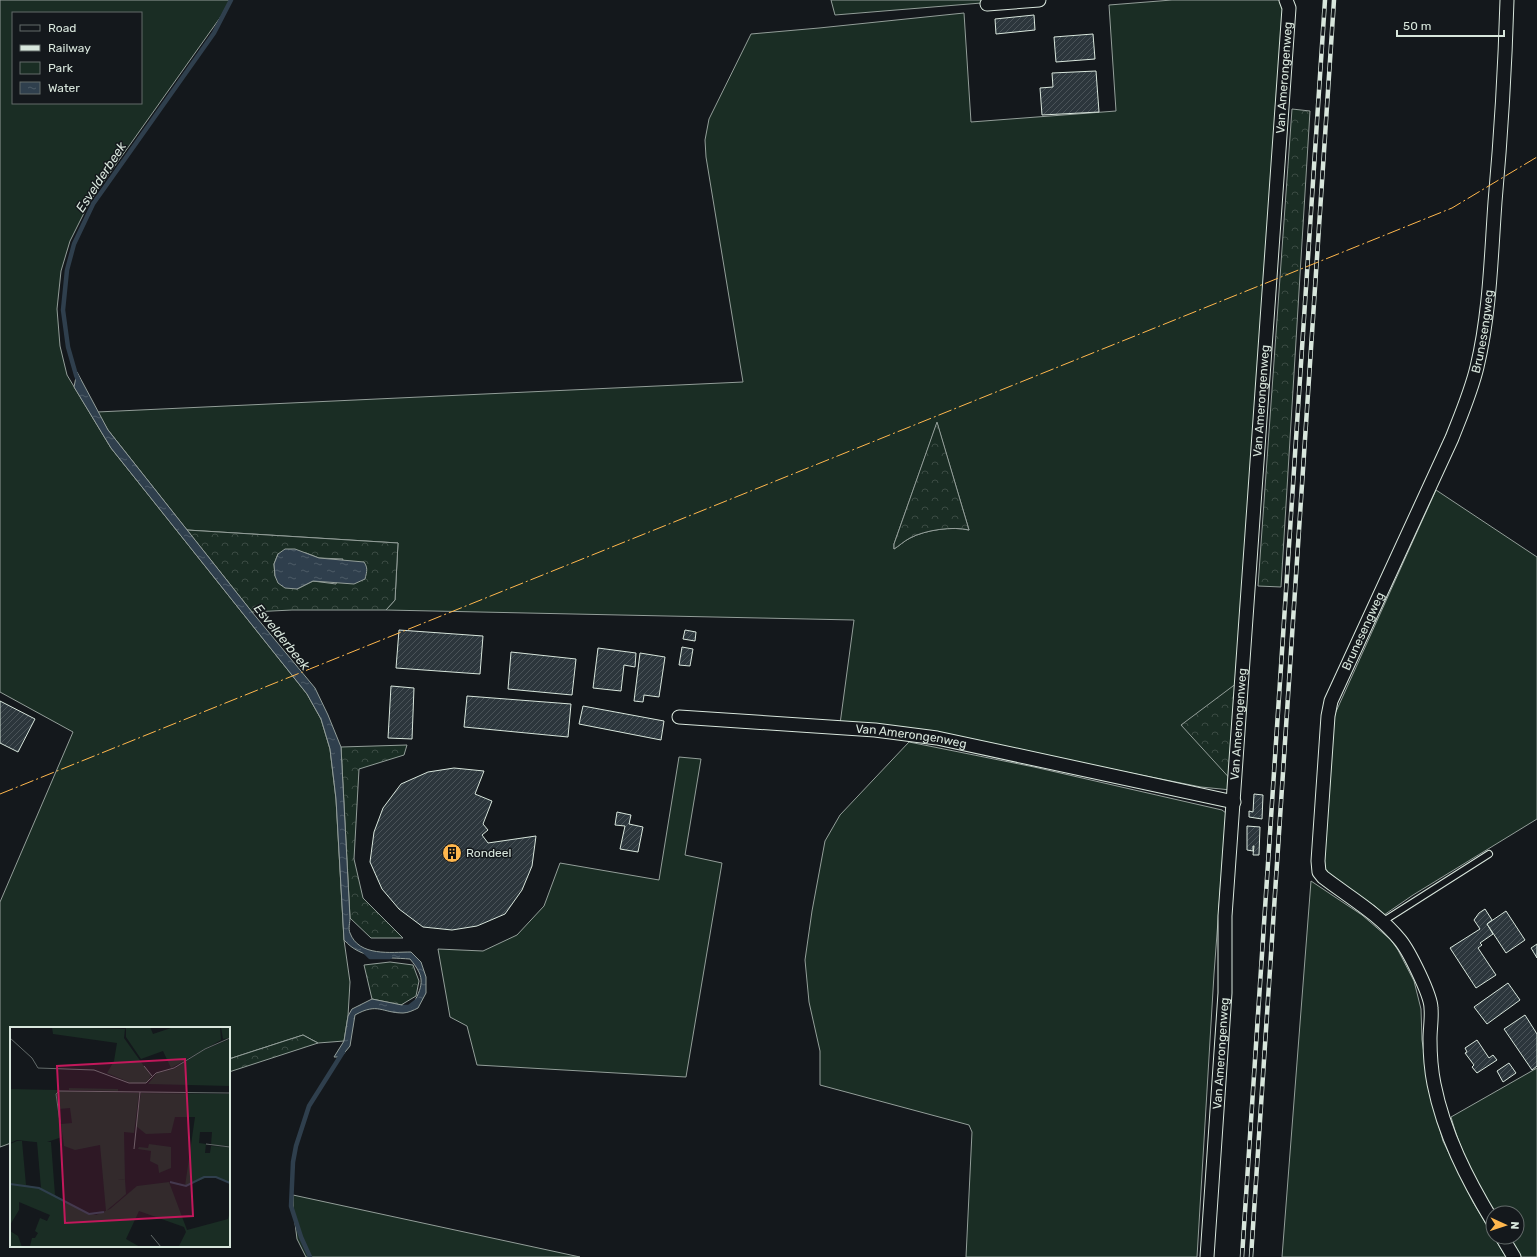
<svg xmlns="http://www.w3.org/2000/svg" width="1537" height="1257" font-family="Rubik,sans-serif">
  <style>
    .green { fill: #1a2d24; stroke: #939e99; fill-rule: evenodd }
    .forest { fill: url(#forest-crowns); stroke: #939e99; fill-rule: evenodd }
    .water { fill: url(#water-ripples); stroke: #939e99 }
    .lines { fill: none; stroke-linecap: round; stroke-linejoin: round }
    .stream { stroke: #2f3f4d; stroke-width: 4.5 }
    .building { fill: url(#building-hatch); stroke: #d8e6dc }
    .service-casing { stroke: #d8e6dc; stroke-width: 8 }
    .minor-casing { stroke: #d8e6dc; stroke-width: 15 }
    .service { stroke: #14181c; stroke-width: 6 }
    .minor { stroke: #14181c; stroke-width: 13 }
    .rail-casing { stroke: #d8e6dc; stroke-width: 4.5 }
    .rail { stroke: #14181c; stroke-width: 3; stroke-dasharray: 9; stroke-linecap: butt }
    .power { stroke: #ffb74d; stroke-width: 1; stroke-dasharray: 14 3 2 3; stroke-linecap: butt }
    .labels { text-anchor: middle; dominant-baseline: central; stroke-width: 3; stroke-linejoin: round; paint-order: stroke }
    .street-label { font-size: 12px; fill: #d8e6dc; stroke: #14181c }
    .poi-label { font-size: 12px; fill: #d8e6dc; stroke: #14181c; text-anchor: start }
    .water-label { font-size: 13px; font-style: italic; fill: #d8e6dc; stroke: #14181c }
    .inset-river { fill: none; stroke: #2f3f4d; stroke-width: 2 }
    .inset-road { fill: none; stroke: #626a69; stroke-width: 1 }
    .view { fill: #c2185b; fill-opacity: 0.15; stroke: #c2185b; stroke-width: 2 }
    .inset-edge { fill: none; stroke: #d8e6dc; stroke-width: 2 }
  </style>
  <defs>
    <pattern id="forest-crowns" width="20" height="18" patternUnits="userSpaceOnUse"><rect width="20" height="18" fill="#1a2d24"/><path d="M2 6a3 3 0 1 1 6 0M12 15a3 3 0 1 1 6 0" fill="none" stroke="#3b4b43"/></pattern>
    <pattern id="water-ripples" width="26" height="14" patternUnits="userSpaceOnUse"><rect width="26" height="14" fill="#2f3f4d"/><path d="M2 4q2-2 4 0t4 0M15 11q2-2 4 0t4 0" fill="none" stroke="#4c5b66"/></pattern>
    <pattern id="building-hatch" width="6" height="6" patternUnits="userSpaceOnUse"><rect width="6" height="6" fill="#2c363c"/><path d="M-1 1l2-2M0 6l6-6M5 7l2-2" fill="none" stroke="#4a5358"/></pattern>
  </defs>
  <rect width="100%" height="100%" fill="#14181c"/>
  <!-- green -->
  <g class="green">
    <path d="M0,0H230L222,15L90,201L70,241L61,271L57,309L60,346L67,375L111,448L307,694L321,719L330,749L336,799L344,940L350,982L348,1016L344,1041L318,1043L303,1035L229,1059V1028H11V1143L0,1147V902L73,732L0,692ZM13,13H141V103H13Z"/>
    <path d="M831,0H1018L835,15Z"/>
    <path d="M1172,0H1279L1282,5L1284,21L1234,783L1231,790L1201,787L930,733L840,724L854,620L386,610L395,600L398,543L187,530L108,430L97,412L743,382L706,157L705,140L709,119L751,34L819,28L964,13L971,122L1116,111L1109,5ZM937,423L969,530C952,526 925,530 910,538C904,541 899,546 894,549V544Z"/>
    <path d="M1436,490L1537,557V819L1413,895L1384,915L1376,907L1321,870L1334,716Z"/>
    <path d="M909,742L1034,767L1222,810L1226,813L1214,974L1197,1257H966L972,1132L969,1125L820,1085V1051L809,1002L805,960L812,911L825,841L840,815Z"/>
    <path d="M679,757L701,759L685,855L722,863L686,1077L477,1065L467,1026L450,1017L438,949L483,951L517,935L544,906L560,863L659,880Z"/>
    <path d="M1311,881L1362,915L1391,940L1398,950L1414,981L1421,1009L1422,1040L1429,1089L1443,1141L1473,1202L1506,1257H1282Z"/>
    <path d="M1537,1068V1257H1521L1509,1237H1517V1213H1494C1476,1183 1460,1150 1451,1117Z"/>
    <path d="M293,1195L580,1257H306L297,1239L293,1207Z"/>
  </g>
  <!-- forest -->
  <g class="forest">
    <path d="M1292,109L1310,111L1281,587L1258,586Z"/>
    <path d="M937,422L969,530C953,526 925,530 910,538C904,541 899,546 894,549V544Z"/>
    <path d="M187,530L398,543L395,600L386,610H292L252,612ZM306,553L319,558L343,559L336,584L313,581L297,589L275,576L274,564L278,554Z"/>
    <path d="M1241,680L1234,783L1181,725Z"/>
    <path d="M407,745L404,755L359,769L354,859L363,898L403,938H371L350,918L341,747Z"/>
    <path d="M390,962L413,965L419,981L416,996L401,1005L372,999L364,965Z"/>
    <path d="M303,1035L318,1043L229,1072V1059Z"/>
  </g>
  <!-- water -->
  <g class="water">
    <path d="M77,372L108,430L252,612L315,688L328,715L341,747L350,918C350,922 348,929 350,933C359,957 391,952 411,952L421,962L426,977V993L418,1008C414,1010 408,1013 403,1013C382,1013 378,1002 355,1015L350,1046L341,1057H334L344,1041L348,1016L352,1009L372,999L412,1007C422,986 427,979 410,959C385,957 362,960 344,940L336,799L330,749L321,719L307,694L111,448L74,387Z"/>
    <path d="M285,549H295L319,558L364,562C368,568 367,571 365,579L354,584L313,581L297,589L285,588L278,583L275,576L274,564L278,554Z"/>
  </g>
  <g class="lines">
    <!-- stream -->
    <g class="stream">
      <path d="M79,382L76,375L68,347L63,310L67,270L74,244L93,204L214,33L231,0"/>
      <path d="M365,952L370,957H390"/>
      <path d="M404,1007H409L418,1000"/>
      <path d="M310,1257L301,1237L291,1206L293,1162L296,1146L309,1106L343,1052"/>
    </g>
  </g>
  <!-- building -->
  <g class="building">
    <path d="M1034,15L1035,30L996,34L995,19Z"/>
    <path d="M1093,34L1095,59L1056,62L1054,37Z"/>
    <path d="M1096,71L1099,112L1042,115L1040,88L1053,87L1052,73Z"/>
    <path d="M399,630L483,636L480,674L396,668Z"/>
    <path d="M685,630L696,632L695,641L683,639Z"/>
    <path d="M682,647L693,649L690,666L679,665Z"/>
    <path d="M598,648L636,653L635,667L624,665L621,691L593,688Z"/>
    <path d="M511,652L576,659L572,695L508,689Z"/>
    <path d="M640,653L665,657L659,697L644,695L643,702L634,701Z"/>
    <path d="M391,686L414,688L412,739L388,738Z"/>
    <path d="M467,696L571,704L568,737L464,727Z"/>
    <path d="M0,701L35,719L18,752L0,743Z"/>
    <path d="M583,706L664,721L661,740L579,724Z"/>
    <path d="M454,768L484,771L475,794L492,801L483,824L488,830L482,835L488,843L536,836L532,866L522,890L505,914L477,926L452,930L423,927L399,909L382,889L370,862L374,832L383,808L401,784L428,772Z"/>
    <path d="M1254,794L1263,795L1262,819L1249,817V811L1253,812Z"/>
    <path d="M617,812L631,815L629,824L643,827L638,852L620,849L625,826L615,825Z"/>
    <path d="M1247,826L1260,827L1259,855H1253L1254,846H1253V851L1247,850Z"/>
    <path d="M1485,909L1492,920L1487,924L1493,934L1480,943L1482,945L1478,948L1496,975L1476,988L1450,948L1480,929L1474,920L1479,913Z"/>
    <path d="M1506,911L1525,940L1506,953L1487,924Z"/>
    <path d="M1537,944V958L1531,948Z"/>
    <path d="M1508,983L1520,1000L1487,1024L1474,1007Z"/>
    <path d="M1525,1015L1537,1034V1066L1532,1070L1504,1029Z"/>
    <path d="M1477,1040L1489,1058L1493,1055L1497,1060L1477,1073L1472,1067L1474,1065L1465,1053L1467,1052L1465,1048Z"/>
    <path d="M1509,1063L1516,1073L1503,1082L1497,1071Z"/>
  </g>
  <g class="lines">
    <!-- service casing -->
    <g class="service-casing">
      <path id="service" d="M1382,922L1489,854"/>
    </g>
    <!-- minor casing -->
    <g class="minor-casing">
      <g id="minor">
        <path d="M987,4L1039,0"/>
        <path id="s1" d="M679,717L875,730L937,738L1234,802"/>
        <path id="s2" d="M1493,1222C1467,1179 1444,1134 1434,1084C1431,1069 1430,1054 1430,1039C1430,1029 1432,1018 1431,1008C1431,995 1409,951 1400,940C1379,914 1349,897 1323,877L1319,872L1318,861L1328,716L1331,701L1452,438C1461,415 1471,392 1477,367C1490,313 1491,257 1495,202C1501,135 1505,68 1507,0"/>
        <path d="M1502,1237L1514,1257"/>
        <path id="s3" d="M1207,1257L1225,993V916L1289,8L1286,0"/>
      </g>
    </g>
    <!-- service -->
    <use href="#service" class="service"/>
    <!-- minor -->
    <use href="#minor" class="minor"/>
    <!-- rail casing -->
    <g class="rail-casing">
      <g id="rail">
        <path d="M1242,1257L1325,0"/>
        <path d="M1251,1257L1334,0"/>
      </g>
    </g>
    <!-- rail -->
    <use href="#rail" class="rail"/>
    <!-- power -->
    <path class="power" d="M0,794L1452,208L1537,157"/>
  </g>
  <!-- icons -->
  <defs>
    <g id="building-disc" transform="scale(1)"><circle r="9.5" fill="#ffb74d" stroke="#14181c"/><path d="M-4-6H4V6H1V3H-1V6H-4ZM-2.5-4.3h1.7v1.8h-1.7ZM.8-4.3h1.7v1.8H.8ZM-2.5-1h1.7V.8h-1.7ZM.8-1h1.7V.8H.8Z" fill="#111"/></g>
  </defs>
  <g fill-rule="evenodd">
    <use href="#building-disc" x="452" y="853"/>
  </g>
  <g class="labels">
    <!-- street labels -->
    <g class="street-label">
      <text stroke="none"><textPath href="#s3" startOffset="1182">Van Amerongenweg</textPath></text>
      <text stroke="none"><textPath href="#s2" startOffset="981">Brunesengweg</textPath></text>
      <text stroke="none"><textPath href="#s3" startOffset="858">Van Amerongenweg</textPath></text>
      <text stroke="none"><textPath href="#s2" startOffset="657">Brunesengweg</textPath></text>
      <text stroke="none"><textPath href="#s3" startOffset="534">Van Amerongenweg</textPath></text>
      <text stroke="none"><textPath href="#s1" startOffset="233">Van Amerongenweg</textPath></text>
      <text stroke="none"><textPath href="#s3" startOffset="204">Van Amerongenweg</textPath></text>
    </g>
    <!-- poi labels -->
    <g class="poi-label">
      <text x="466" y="853">Rondeel</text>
    </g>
    <!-- water labels -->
    <g class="water-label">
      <text transform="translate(101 177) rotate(-57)">Esvelderbeek</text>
      <text transform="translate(282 637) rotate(51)">Esvelderbeek</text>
    </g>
  </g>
  <!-- overview -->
  <g transform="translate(10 1027)">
    <rect width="220" height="220" fill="#14181c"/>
    <path d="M42,0L115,2L114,11L141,49L137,56H121L97,46L104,34L107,16L43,7ZM124,0H140L143,7L164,0H210L211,13L161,41L153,24L131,32L116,10V1ZM211,0H220V11L213,12ZM220,12V59L138,57L147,46L164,42L192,24ZM0,62L48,63L52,110L34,116L7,113L0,116ZM50,64L129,66L124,106L114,105L115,153L108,152V174L96,184L90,118L65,123L54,119L51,97L62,96L60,81L49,82L47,66ZM131,66L220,67V119L201,118L202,105H190L189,116L196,117L195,126H200L201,119L220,120V157L210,151L198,150L175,159L185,90H165L161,106L136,107L126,99ZM7,114H12L16,158L31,161L27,115H41L45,168L75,185L86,188L100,182L127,159L159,155L177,203L218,192L220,184V220L169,219L176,205L174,200L129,184L116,212L130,220H15L20,219L22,211H25L28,206L25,204L30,191L37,194L40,188L9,175V183L0,198V117ZM139,117L161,120V141L149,146L148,138L140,134L141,124L128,122L129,120L138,121ZM0,204L8,209L12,220H0Z" fill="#1a2d24"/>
    <path d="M59,61L108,62V64L59,63ZM108,152L115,153L116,167L108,174Z" fill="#1a2d24"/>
    <path class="inset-river" d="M160,155L176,159L194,150H206L220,156M0,157L29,161L79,187L94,185"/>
    <path class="inset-road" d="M0,11L22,31L28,41L84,43L119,56H136L146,46L164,41L195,22L220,11M134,39L142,49M50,95L46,67L49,64L220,66M196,117L220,120M124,122L130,65M141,208L151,220"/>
    <path class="view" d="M175,32L183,189L55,196L47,39Z"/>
    <rect width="220" height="220" class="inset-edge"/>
  </g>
  <!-- legend -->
  <rect x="12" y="12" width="130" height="92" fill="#14181c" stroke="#626a69"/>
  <rect x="20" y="25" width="20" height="6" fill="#14181c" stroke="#626a69"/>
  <text x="48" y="32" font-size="12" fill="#d8e6dc">Road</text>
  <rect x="20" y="45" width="20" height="6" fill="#d8e6dc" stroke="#626a69"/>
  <text x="48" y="52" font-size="12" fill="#d8e6dc">Railway</text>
  <rect x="20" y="62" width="20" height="12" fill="#1a2d24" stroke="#626a69"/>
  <text x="48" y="72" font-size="12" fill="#d8e6dc">Park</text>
  <rect x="20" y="82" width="20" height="12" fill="url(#water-ripples)" stroke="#626a69"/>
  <text x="48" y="92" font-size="12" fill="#d8e6dc">Water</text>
  <!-- north arrow -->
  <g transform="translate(1505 1225) rotate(93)"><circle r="19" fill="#14181c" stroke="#626a69"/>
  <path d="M0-3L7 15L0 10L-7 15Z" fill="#ffb74d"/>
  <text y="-6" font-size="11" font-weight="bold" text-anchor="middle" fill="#d8e6dc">N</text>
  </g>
  <!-- scale -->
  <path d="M1397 30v6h107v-6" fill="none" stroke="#d8e6dc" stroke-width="2"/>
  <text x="1403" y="30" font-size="12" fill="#d8e6dc" stroke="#14181c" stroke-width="3" paint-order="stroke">50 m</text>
</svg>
